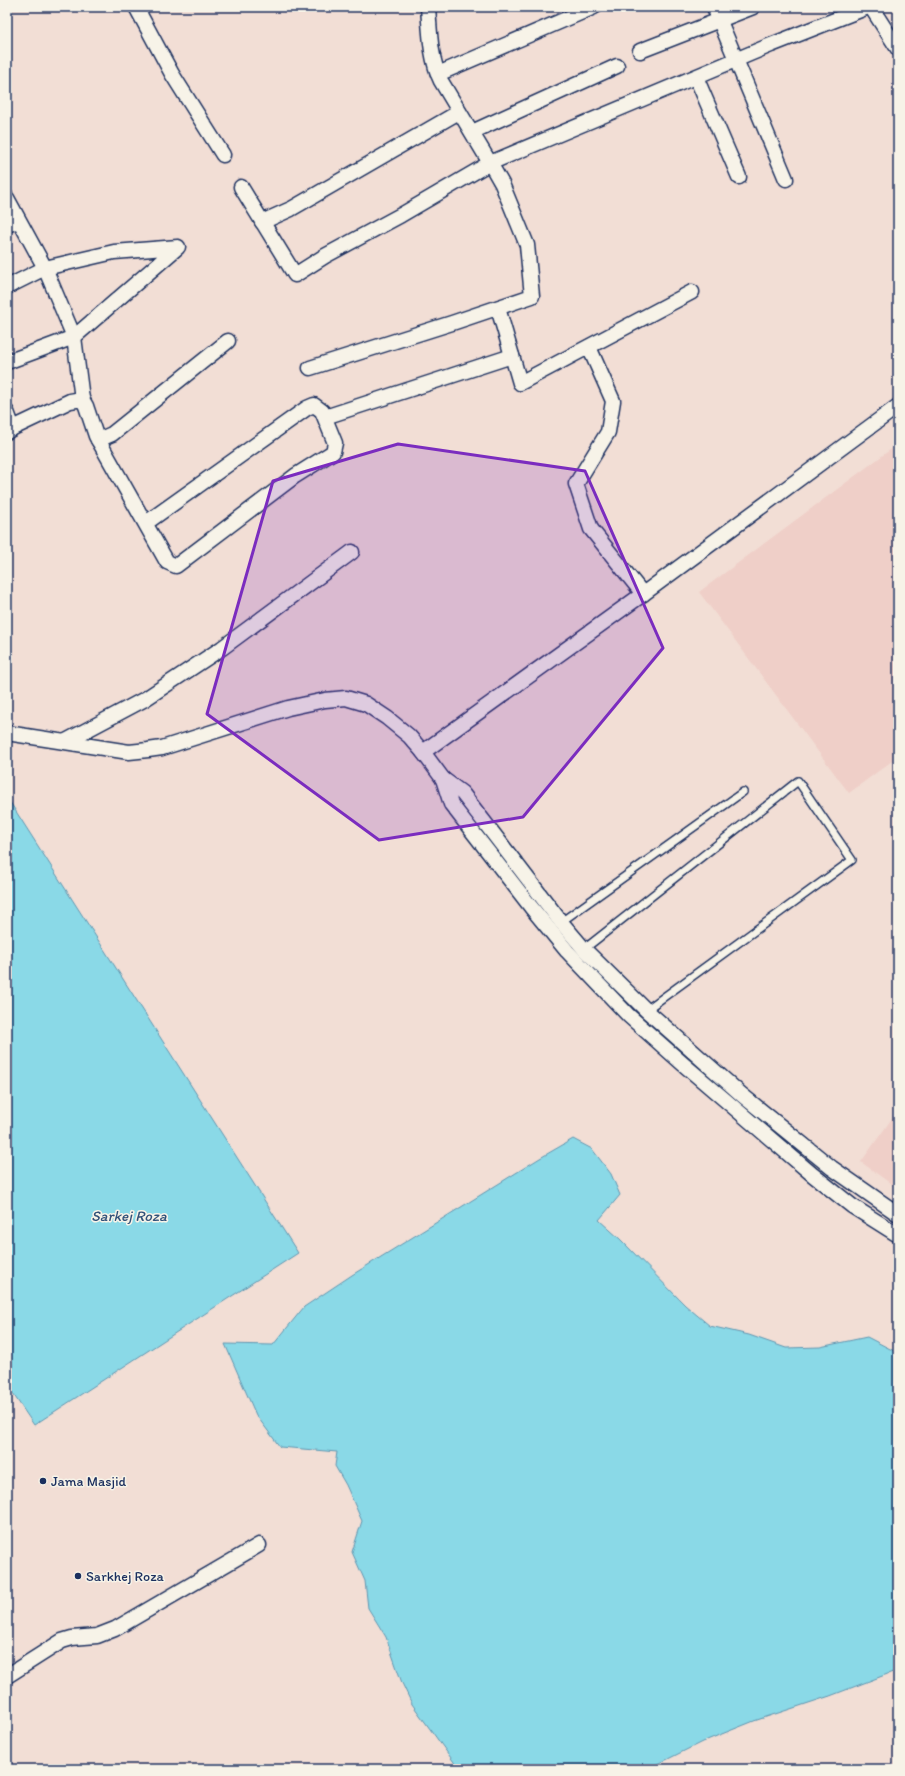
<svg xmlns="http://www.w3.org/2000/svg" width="905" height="1776" font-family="Itim,sans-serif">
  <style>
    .built { fill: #efcfc8 }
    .water { fill: #8ad9e7; stroke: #5e95b0 }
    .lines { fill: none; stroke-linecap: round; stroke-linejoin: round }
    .lane-casing { stroke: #1b2f5e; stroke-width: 10 }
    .street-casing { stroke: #1b2f5e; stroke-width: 17 }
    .lane { stroke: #f7f3e8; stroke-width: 7 }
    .street { stroke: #f7f3e8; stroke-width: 14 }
    .marked { fill: #7b2cbf; fill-opacity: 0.2; stroke: #7b2cbf; stroke-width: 3; stroke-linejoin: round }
    .poi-dot { fill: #1b2f5e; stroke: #f7f3e8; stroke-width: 1.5 }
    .labels { text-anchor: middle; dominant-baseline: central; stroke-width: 3; stroke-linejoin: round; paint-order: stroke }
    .poi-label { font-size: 14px; fill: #1b2f5e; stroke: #f7f3e8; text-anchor: start }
    .water-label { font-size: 15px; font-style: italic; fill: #315179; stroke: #f7f3e8 }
  </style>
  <rect width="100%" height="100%" fill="#f2ded5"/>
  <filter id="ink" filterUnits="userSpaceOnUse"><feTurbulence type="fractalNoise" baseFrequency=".025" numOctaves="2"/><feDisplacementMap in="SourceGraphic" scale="8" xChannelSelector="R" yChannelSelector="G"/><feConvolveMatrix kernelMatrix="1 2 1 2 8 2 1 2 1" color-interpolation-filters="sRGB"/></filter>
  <g filter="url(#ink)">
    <!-- built -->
    <g class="built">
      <path d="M898,444V762L892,761L849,793L699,592Z"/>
      <path d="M898,1110V1189L861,1162Z"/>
    </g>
    <!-- water -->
    <g class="water">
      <path d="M8,799L298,1253L34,1425L7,1385V800Z"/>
      <path d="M573,1139L592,1149L611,1174L620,1195L599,1220L620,1239L685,1305L710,1326L749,1335L786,1348L820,1347L867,1337L898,1353V1670L830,1696L754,1721L702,1742L648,1769H459L412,1704L402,1683L386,1637L368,1608L365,1581L352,1552L362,1521L346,1485L335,1466L337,1452L280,1447L256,1415L225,1344L273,1345L304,1307L352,1275L540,1158Z"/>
    </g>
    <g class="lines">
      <!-- lane casing -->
      <g class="lane-casing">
        <g id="lane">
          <path d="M561,922L743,792"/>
          <path d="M583,950L798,781L852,860L646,1010"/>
        </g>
      </g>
      <!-- street casing -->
      <g class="street-casing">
        <g id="street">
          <path d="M136,7L172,74L223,155"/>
          <path d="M428,7C430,32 430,58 441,81L490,163L771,45L868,7"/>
          <path d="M714,7L786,179"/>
          <path d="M871,7L898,49"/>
          <path d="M640,51L753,7"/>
          <path d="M438,74L594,7"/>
          <path d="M696,77L739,177"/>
          <path d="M472,132L617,66"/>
          <path d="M241,187L295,275L325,256L401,215L490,163L502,184L527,245L532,296L452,323L310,368"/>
          <path d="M7,198L45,268L74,337L82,399"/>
          <path d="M262,222L291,209L459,112"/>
          <path d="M7,225L18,221"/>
          <path d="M7,287L45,268L114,252L178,247L74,337L7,362"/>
          <path d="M498,308L520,383L692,292"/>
          <path d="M589,347L613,401L608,432L576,484L591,529L643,594"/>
          <path d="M7,412L13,428L7,432"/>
          <path d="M325,417L512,356"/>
          <path d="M13,428L70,401L82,399L86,406L96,436L167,562L176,566L295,476L333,452L335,443L322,411L314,405L307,408L146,523"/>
          <path d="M98,440L112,434L228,341"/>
          <path d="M7,733L129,752L148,750L162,748L288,708L325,700L346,698L366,704L387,718L409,736L423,752L443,779L462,793L561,922L584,949L646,1010L742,1095L832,1168L898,1214"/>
          <path d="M66,741L145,699L222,648L352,552"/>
          <path d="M423,752L643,594L898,406"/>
          <path d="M443,779L451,804L531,907L567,951L629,1016L683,1064L813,1175L852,1206L898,1235"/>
          <path d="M7,1676L62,1641L72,1638L97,1636L115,1629L259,1545"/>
        </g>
      </g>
      <!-- lane -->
      <use href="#lane" class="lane"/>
      <!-- street -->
      <use href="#street" class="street"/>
    </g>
  </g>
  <!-- marked area -->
  <path class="marked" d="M398,444L585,471L663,648L523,817L379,840L207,714L273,481Z"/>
  <!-- markers -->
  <g class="poi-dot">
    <circle cx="43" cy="1481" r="4"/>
    <circle cx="78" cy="1576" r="4"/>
  </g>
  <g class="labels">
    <!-- poi labels -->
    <g class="poi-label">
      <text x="51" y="1481">Jama Masjid</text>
      <text x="86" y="1576">Sarkhej Roza</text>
    </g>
    <!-- water labels -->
    <g class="water-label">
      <text x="129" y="1216">Sarkej Roza</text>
    </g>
  </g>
  <!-- margin -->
  <rect width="905" height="1776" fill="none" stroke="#f7f3e8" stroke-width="24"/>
  <rect x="12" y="12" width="881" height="1752" fill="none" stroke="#1b2f5e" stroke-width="1.5" filter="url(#ink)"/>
</svg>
